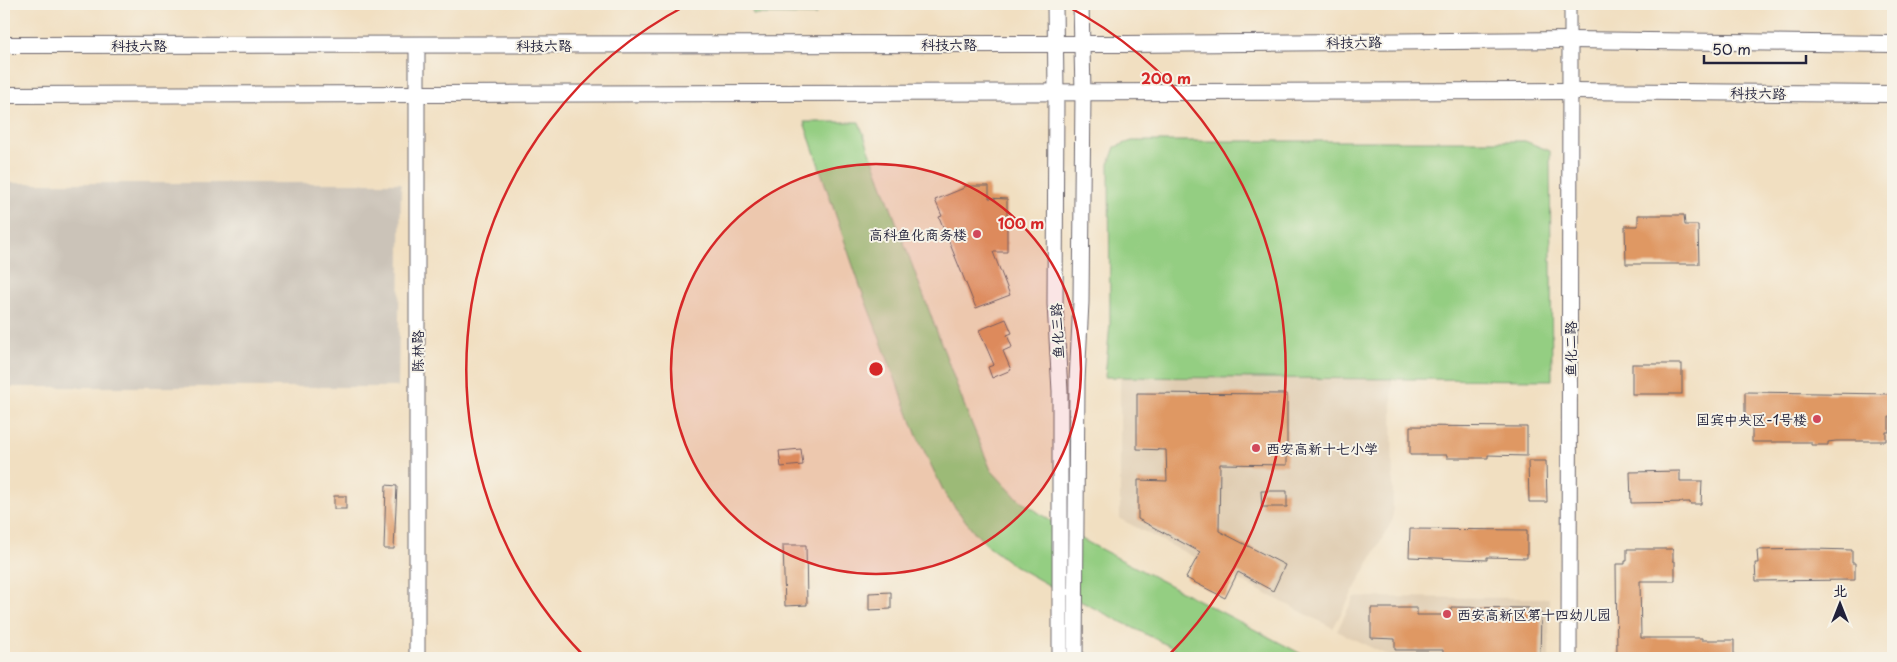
<svg xmlns="http://www.w3.org/2000/svg" width="1897" height="662" font-family="'Playpen Sans','LXGW WenKai TC',sans-serif">
  <style>
    .built { fill: #e0cdb2 }
    .industrial { fill: #cbc3b8 }
    .green { fill: #94ce82; stroke: #5b785e }
    .building { fill: #df9864 }
    .lines { fill: none; stroke-linecap: round; stroke-linejoin: round }
    .minor-casing { stroke: #6a646a; stroke-width: 13 }
    .tertiary-casing { stroke: #6a646a; stroke-width: 17 }
    .secondary-casing { stroke: #6a646a; stroke-width: 18 }
    .minor { stroke: #fff; stroke-width: 11 }
    .tertiary { stroke: #fff; stroke-width: 15 }
    .secondary { stroke: #fff; stroke-width: 16 }
    .ring { fill: none; stroke: #d62828; stroke-width: 2.5 }
    .poi-dot { fill: #d1495b; stroke: #f7f3e8; stroke-width: 2 }
    .labels { text-anchor: middle; dominant-baseline: central; stroke-width: 4; stroke-linejoin: round; paint-order: stroke }
    .street-label { font-size: 14px; fill: #22223b; stroke: #f7f3e8 }
    .poi-label { font-size: 14px; fill: #22223b; stroke: #f7f3e8; text-anchor: end }
    .centre { fill: #d62828; stroke: #f7f3e8; stroke-width: 2.5 }
    .ring-label { font-size: 15px; text-anchor: middle; font-weight: bold; fill: #d62828; stroke: #f7f3e8; stroke-width: 4; stroke-linejoin: round; paint-order: stroke }
  </style>
  <rect width="100%" height="100%" fill="#f7f3e8"/>
  <filter id="ink" filterUnits="userSpaceOnUse"><feTurbulence type="fractalNoise" baseFrequency=".02" numOctaves="2"/><feDisplacementMap in="SourceGraphic" scale="10" xChannelSelector="R" yChannelSelector="G"/><feConvolveMatrix kernelMatrix="1 2 1 2 8 2 1 2 1" color-interpolation-filters="sRGB"/></filter>
  <filter id="wash" filterUnits="userSpaceOnUse"><feTurbulence type="fractalNoise" baseFrequency=".0096" numOctaves="4" result="noise"/><feDisplacementMap in="SourceGraphic" scale="20" xChannelSelector="R" yChannelSelector="G"/><feGaussianBlur stdDeviation="1.12" result="paint"/><feColorMatrix in="noise" values="0 0 0 0 0 0 0 0 0 0 0 0 0 0 0 0 0 1.4 0 .05"/><feComposite in="paint" operator="in"/></filter>
  <g filter="url(#wash)">
    <rect width="100%" height="100%" fill="#f1dfc1"/>
    <!-- built -->
    <g class="built">
      <path d="M1120,376L1392,377L1393,519L1333,628L1120,519Z"/>
      <path d="M1354,597L1549,598V658H1393L1337,631Z"/>
    </g>
    <!-- industrial -->
    <path class="industrial" d="M4,183H401L398,387H4Z"/>
    <!-- green -->
    <g class="green">
      <path d="M749,4H812L816,15L753,14Z"/>
      <path d="M804,122H859L966,410L991,470L1016,497L1055,524L1054,588L1013,565L988,546L976,534L946,496L917,436L861,289Z"/>
      <path d="M1132,141H1525L1550,151L1552,380L1105,377L1110,324L1109,164L1115,147Z"/>
      <path d="M1068,532L1309,658H1193L1068,595Z"/>
    </g>
    <g id="blocks">
      <!-- building -->
      <g class="building">
        <path d="M964,186H989V198L1007,199V252H993L1010,295L976,308L939,217L942,216L935,200L964,188Z"/>
        <path d="M1638,215H1684L1685,225H1698L1699,264H1626L1625,226H1638Z"/>
        <path d="M1006,319L1012,333L1007,335L1012,347L1003,351L1011,370L992,378L988,367L994,365L979,330Z"/>
        <rect x="1632" y="364" width="50" height="30"/>
        <path d="M1745,392L1893,394V417H1889V432H1886V441H1836L1828,442V445H1811V442H1752V417H1745Z"/>
        <path d="M1137,393L1287,394V465L1220,464L1219,531L1285,565L1273,591L1238,572L1225,598L1186,578L1200,552L1138,519V480L1167,481L1166,450L1137,449Z"/>
        <path d="M1410,426L1527,427V456L1488,455V458H1447V455H1410Z"/>
        <path d="M801,449L803,465L781,467L779,451Z"/>
        <path d="M1528,461H1546L1547,502H1529Z"/>
        <path d="M1680,471V481H1702L1701,504H1690V502L1631,503L1630,472Z"/>
        <path d="M386,485L397,486L394,549H384Z"/>
        <path d="M1261,491H1287V507H1262Z"/>
        <rect x="334" y="496" width="12" height="13"/>
        <path d="M1410,529L1527,530V558L1487,557V560L1409,557Z"/>
        <path d="M783,545H806L807,605L785,606Z"/>
        <path d="M1627,549H1673V561H1675V581H1640L1641,638H1702V640H1734V658H1617L1616,564H1625V561H1627Z"/>
        <path d="M1814,549L1852,550V563H1855V580L1756,581L1755,563H1758L1757,550Z"/>
        <path d="M891,592V609L869,610V593Z"/>
        <path d="M1451,607L1529,608V613H1541L1540,658H1443V650H1395V639L1371,638V608H1417V615H1451Z"/>
      </g>
    </g>
  </g>
  <g filter="url(#ink)">
    <use href="#blocks" fill-opacity="0" stroke="#6a646a" stroke-width="1"/>
    <g class="lines">
      <!-- minor casing -->
      <g class="minor-casing">
        <path id="minor" d="M1570,4V40"/>
      </g>
      <!-- tertiary casing -->
      <g class="tertiary-casing">
        <g id="tertiary">
          <path d="M1055,4L1056,92L1055,304L1060,391V658"/>
          <path d="M417,45V658"/>
          <path d="M1075,658L1077,381L1081,302L1083,92L1081,4"/>
          <path d="M1569,658L1570,40"/>
        </g>
      </g>
      <!-- secondary casing -->
      <g class="secondary-casing">
        <g id="secondary">
          <path d="M4,45L1126,44L1570,40L1893,44"/>
          <path d="M4,95L1570,91L1893,94"/>
        </g>
      </g>
      <!-- minor -->
      <use href="#minor" class="minor"/>
      <!-- tertiary -->
      <use href="#tertiary" class="tertiary"/>
      <!-- secondary -->
      <use href="#secondary" class="secondary"/>
    </g>
  </g>
  <!-- distance rings -->
  <circle cx="876" cy="369" r="205" fill="#d62828" fill-opacity=".12"/>
  <g class="ring">
    <circle cx="876" cy="369" r="205"/>
    <path d="M584 656A410 410 0 0 1 687 5M1065 5A410 410 0 0 1 1168 656"/>
  </g>
  <!-- markers -->
  <g class="poi-dot">
    <circle cx="977" cy="234" r="5"/>
    <circle cx="1817" cy="419" r="5"/>
    <circle cx="1256" cy="448" r="5"/>
    <circle cx="1447" cy="614" r="5"/>
  </g>
  <g class="labels">
    <!-- street labels -->
    <g class="street-label">
      <text transform="translate(1354 42) rotate(-1)">科技六路</text>
      <text x="949" y="44">科技六路</text>
      <text x="139" y="45">科技六路</text>
      <text x="544" y="45">科技六路</text>
      <text transform="translate(1758 93) rotate(1)">科技六路</text>
      <text transform="translate(1057 331) rotate(-93)">鱼化三路</text>
      <text transform="translate(1570 349) rotate(-90)">鱼化二路</text>
      <text transform="translate(417 351) rotate(-90)">陈林路</text>
    </g>
    <!-- poi labels -->
    <g class="poi-label">
      <text x="967" y="234">高科鱼化商务楼</text>
      <text x="1807" y="419">国宾中央区-1号楼</text>
      <text x="1266" y="448" text-anchor="start">西安高新十七小学</text>
      <text x="1457" y="614" text-anchor="start">西安高新区第十四幼儿园</text>
    </g>
  </g>
  <circle cx="876" cy="369" r="8" class="centre"/>
  <g class="ring-label">
    <text x="1166" y="84">200 m</text>
    <text x="1021" y="229">100 m</text>
  </g>
  <!-- margin -->
  <rect width="1897" height="662" fill="none" stroke="#f7f3e8" stroke-width="20"/>
  <!-- north arrow -->
  <g transform="translate(1840 604)" stroke="#f7f3e8" stroke-width="4" paint-order="stroke">
  <path d="M0-4L9 19L0 12L-9 19Z" fill="#22223b"/>
  <text y="-8" font-size="14" font-weight="bold" text-anchor="middle" fill="#22223b">北</text>
  </g>
  <!-- scale -->
  <path d="M1704 55v8h102v-8" fill="none" stroke="#22223b" stroke-width="2.5"/>
  <text x="1712" y="55" font-size="15" fill="#22223b" stroke="#f7f3e8" stroke-width="4" paint-order="stroke">50 m</text>
</svg>
